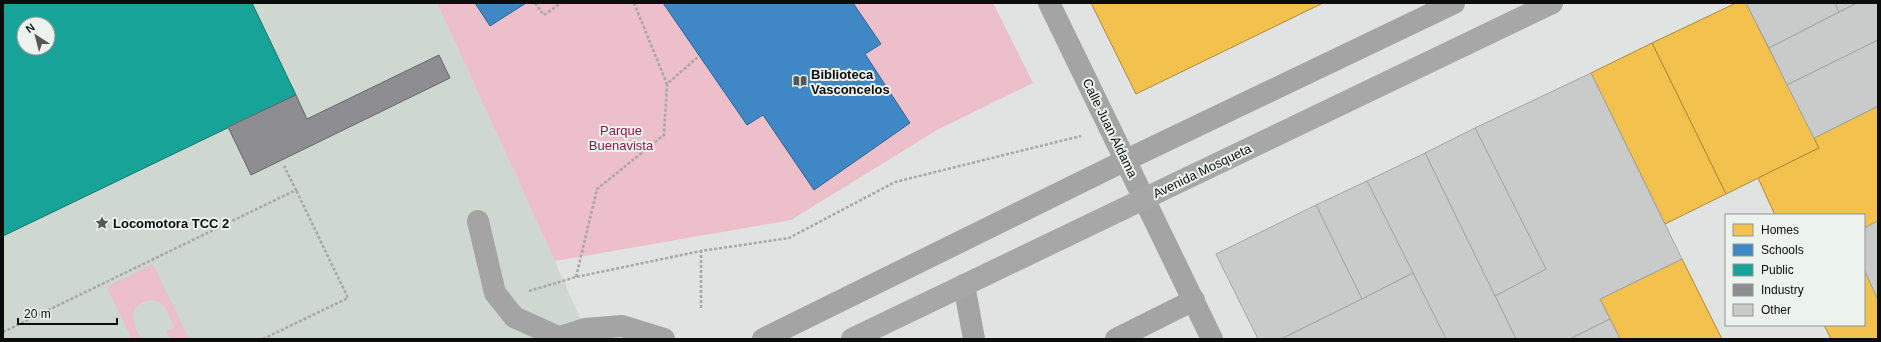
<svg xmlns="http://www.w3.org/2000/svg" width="1881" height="342" font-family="Helvetica,sans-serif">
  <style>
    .built { fill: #cfd7d1; fill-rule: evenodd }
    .green { fill: #ecbfca }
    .homes { fill: #f2c14e; stroke: #ad8b3a }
    .schools { fill: #3f88c5; stroke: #2f638e }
    .public { fill: #17a398; stroke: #13766e; fill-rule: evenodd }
    .industry { fill: #8d8d92; stroke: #66676a }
    .building { fill: #c9cbca; stroke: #a4a6a4 }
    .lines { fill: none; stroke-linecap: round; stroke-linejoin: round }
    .path { stroke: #a7a8a6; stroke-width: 2.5; stroke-dasharray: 3 2; stroke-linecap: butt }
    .minor { stroke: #a4a4a4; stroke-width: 22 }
    .major { stroke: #a6a7a6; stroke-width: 22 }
    .labels { text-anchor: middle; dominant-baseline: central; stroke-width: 4; stroke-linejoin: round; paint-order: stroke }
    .poi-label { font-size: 13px; font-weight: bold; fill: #0b0d0c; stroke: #ecf2ee; text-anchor: start }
    .street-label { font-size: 13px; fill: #0b0d0c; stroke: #ecf2ee }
    .park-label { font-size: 13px; fill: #921848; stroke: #ecf2ee }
  </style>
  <rect width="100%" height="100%" fill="#e0e3e1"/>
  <!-- built -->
  <path class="built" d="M3,3H437L555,261L589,339H3ZM24,24H48V48H24Z"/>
  <!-- green -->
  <g class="green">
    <path d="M437,3H475L491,26L526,3H663L747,124L763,115L814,189L910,123L865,54L881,44L853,3H993L1033,83L937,130L791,220L555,261Z"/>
    <path d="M153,264L189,339H170L166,331L175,327C171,321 168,311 163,305C154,295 134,302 133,316C133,324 137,332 141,339H132L107,287Z"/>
  </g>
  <!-- homes -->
  <g class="homes">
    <path d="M1091,3H1323L1136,94Z"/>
    <path d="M1736,3H1746L1819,148L1726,194L1652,43Z"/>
    <path d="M1652,43L1726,194L1665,224L1591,73Z"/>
    <path d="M1878,106V221L1864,228V215H1775L1758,178L1819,148L1814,138Z"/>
    <path d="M1682,259L1722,339H1620L1600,299Z"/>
    <path d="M1864,269L1878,300V339H1831L1824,325H1864Z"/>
  </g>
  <!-- schools -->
  <g class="schools">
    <path d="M475,3H526L490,26Z"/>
    <path d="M663,3H853L881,44L865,54L910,123L814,190L763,115L747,125Z"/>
  </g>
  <!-- public -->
  <path class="public" d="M3,3H252L296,95L3,236ZM24,24H48V48H24Z"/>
  <!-- industry -->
  <path class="industry" d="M439,55L450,78L251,175L228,127L296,95L307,119Z"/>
  <!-- building -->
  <g class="building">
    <path d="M1746,3H1835L1839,12L1769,48Z"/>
    <path d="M1835,3H1857L1839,12Z"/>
    <path d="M1857,3H1878V40L1787,85L1769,48Z"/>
    <path d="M1878,40V106L1814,138L1787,85Z"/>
    <path d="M1591,73L1682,259L1600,299L1610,319L1570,339H1516L1495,296L1546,269L1475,128Z"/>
    <path d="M1475,128L1546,269L1495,296L1425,153Z"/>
    <path d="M1425,153L1495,296L1516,339H1446L1367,181Z"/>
    <path d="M1367,181L1413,273L1362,299L1316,205Z"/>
    <path d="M1316,205L1362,299L1281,339H1258L1216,254Z"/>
    <path d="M1878,221V300L1864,269V228Z"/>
    <path d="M1413,273L1446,339H1281L1362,299Z"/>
    <path d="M1610,319L1620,339H1570Z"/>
  </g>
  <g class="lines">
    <!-- path -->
    <g class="path">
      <path d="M535,3L544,15L561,3"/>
      <path d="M634,3L667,84"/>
      <path d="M576,277L597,189L664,135L667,84L699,56"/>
      <path d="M529,291L576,277L701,251L789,238L895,182L1081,136"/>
      <path d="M701,308V251"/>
      <path d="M3,332L296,190L284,166"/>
      <path d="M263,339L348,298L296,190"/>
    </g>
    <!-- minor -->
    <g class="minor">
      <path d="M1049,3L1212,339"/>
      <path d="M478,221L495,293L514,317L558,337"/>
      <path d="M964,285L974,339"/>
      <path d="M554,339L585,329L622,326L664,339"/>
      <path d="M763,339L1126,160L1454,3"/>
      <path d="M1116,339L1194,300"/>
    </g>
    <!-- major -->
    <path class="major" d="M852,339L1552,3"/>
  </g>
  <!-- icons -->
  <defs>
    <g id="library-bare" transform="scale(1.08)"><path d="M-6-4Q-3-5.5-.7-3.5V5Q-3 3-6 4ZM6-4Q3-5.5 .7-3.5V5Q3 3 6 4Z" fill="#565857" stroke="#ecf2ee" stroke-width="2.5" paint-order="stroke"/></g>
    <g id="sight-bare" transform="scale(1.08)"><path d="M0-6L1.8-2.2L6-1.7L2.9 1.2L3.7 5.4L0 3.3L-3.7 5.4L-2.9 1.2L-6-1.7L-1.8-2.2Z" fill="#565857" stroke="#ecf2ee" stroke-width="2.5" paint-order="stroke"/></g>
  </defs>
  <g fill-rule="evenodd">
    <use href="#library-bare" x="800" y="81"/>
    <use href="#sight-bare" x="102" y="223"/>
  </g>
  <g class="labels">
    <!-- poi labels -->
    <g class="poi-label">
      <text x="811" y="74">Biblioteca<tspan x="811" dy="15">Vasconcelos</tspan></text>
      <text x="113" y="223">Locomotora TCC 2</text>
    </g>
    <!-- street labels -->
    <g class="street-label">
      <text transform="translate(1110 128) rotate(64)">Calle Juan Aldama</text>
      <text transform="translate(1202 171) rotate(-26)">Avenida Mosqueta</text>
    </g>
    <!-- park labels -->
    <g class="park-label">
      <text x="621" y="130">Parque<tspan x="621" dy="15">Buenavista</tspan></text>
    </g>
  </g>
  <!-- border -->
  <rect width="1881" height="342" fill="none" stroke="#0b0d0c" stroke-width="8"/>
  <!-- legend -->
  <rect x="1725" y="214" width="140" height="112" fill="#ecf2ee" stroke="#929694"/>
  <rect x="1733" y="224" width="20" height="12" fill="#f2c14e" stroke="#929694"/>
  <text x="1761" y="234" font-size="12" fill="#0b0d0c">Homes</text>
  <rect x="1733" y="244" width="20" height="12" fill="#3f88c5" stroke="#929694"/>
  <text x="1761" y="254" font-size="12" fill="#0b0d0c">Schools</text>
  <rect x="1733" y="264" width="20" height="12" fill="#17a398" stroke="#929694"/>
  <text x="1761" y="274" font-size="12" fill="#0b0d0c">Public</text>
  <rect x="1733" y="284" width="20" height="12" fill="#8d8d92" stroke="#929694"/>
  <text x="1761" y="294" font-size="12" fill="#0b0d0c">Industry</text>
  <rect x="1733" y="304" width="20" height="12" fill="#c9cbca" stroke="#929694"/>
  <text x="1761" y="314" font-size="12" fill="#0b0d0c">Other</text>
  <!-- north arrow -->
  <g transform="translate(36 36) rotate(324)"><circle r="19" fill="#ecf2ee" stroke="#929694"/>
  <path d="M0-3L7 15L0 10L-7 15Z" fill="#565857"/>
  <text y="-6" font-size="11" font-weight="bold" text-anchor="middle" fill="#0b0d0c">N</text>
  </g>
  <!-- scale -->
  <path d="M18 318v6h99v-6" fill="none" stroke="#0b0d0c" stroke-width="2"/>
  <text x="24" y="318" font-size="12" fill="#0b0d0c" stroke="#ecf2ee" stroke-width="3" paint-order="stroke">20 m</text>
</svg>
